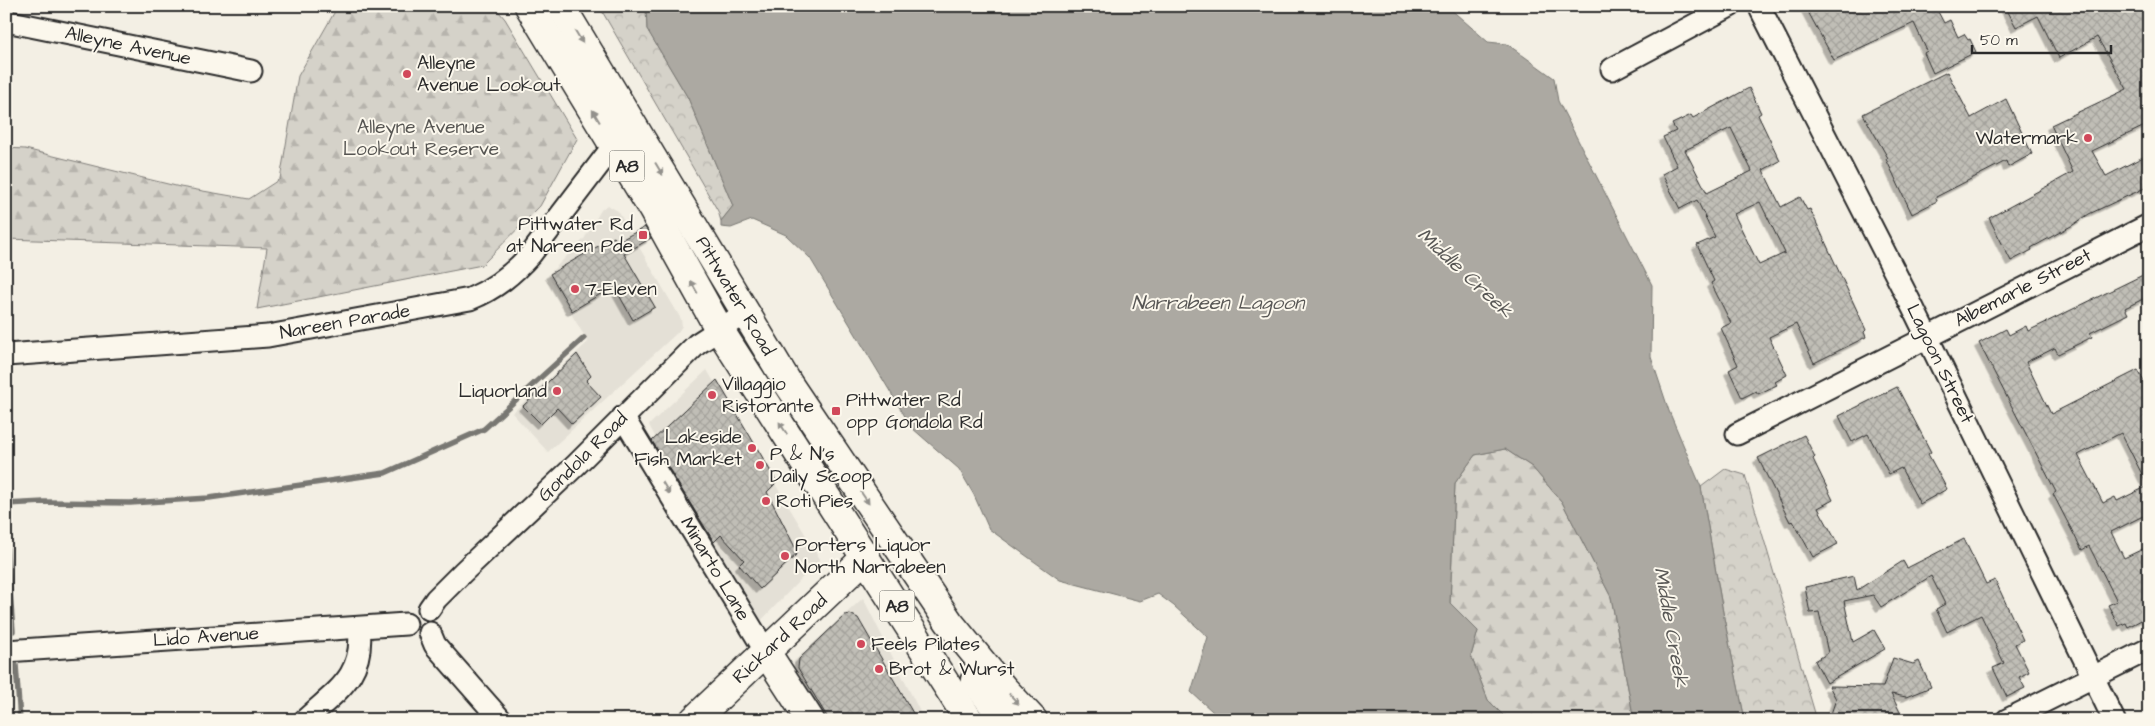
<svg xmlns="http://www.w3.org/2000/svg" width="2155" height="726" font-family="'Architects Daughter',sans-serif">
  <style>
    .built { fill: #e4e0d6 }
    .forest { fill: url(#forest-firs); stroke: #807e7a }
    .park { fill: url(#park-crowns); stroke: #807e7a }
    .water { fill: #aca9a2; stroke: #787772 }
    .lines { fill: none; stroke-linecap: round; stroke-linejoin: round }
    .stream { stroke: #787772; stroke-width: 5.5 }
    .building { fill: url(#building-cross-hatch); stroke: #2b2b2b; fill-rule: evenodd; filter: url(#shadow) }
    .street-casing { stroke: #2b2b2b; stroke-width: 25 }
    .secondary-casing { stroke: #2b2b2b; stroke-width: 31 }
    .highway-casing { stroke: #2b2b2b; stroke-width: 31 }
    .street { stroke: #fbf7ec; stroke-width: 21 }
    .secondary { stroke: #fbf7ec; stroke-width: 28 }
    .highway { stroke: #fbf7ec; stroke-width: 28 }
    .oneway { fill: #93918c }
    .poi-dot { fill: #d1495b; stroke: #fbf7ec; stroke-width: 2 }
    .labels { text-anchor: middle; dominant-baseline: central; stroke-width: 4; stroke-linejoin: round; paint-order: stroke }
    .shield { fill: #fbf7ec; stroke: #696865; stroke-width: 1 }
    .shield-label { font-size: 18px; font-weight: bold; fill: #2b2b2b }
    .street-label { font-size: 19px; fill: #2b2b2b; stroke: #fbf7ec }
    .poi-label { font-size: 19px; fill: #2b2b2b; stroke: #fbf7ec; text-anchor: start }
    .park-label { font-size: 19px; fill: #565552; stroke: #fbf7ec }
    .water-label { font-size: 20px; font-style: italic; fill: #585755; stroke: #fbf7ec }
  </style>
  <defs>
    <pattern id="forest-firs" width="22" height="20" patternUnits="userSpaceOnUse" patternTransform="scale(1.25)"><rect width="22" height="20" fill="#d5d2c9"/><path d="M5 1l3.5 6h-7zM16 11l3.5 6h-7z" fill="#b7b4ad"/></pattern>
    <pattern id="park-crowns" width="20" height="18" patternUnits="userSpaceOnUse" patternTransform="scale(1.25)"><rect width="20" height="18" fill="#d5d2c9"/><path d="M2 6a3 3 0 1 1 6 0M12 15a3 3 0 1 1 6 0" fill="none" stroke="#b7b4ad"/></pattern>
    <pattern id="building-cross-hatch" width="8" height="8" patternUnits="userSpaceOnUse" patternTransform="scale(1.25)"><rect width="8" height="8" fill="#c0beb6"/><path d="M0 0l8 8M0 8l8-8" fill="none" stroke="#a5a39d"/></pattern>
    <filter id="shadow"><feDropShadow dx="-4.5" dy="4.5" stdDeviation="0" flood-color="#0004"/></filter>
  </defs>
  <rect width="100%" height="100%" fill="#f3efe4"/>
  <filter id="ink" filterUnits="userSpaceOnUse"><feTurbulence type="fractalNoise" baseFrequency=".02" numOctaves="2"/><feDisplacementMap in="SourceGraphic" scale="10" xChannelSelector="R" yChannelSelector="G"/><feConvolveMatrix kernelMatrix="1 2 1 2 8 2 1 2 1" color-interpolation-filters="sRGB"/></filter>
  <g filter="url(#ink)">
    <!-- built -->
    <g class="built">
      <path d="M607,205L618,211L681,319L682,326L678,332L548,452L512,413L588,342L548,275L584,239L601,210Z"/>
      <path d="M707,370L820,559L755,627L649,425Z"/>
      <path d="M863,598L924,720H826L793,662Z"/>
    </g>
    <!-- forest -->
    <g class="forest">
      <path d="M338,6H494L505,19L577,139L540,206L482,265L257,309L267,248L6,239V148L25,149L180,187L249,199L280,179L298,76Z"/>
      <path d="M1505,449L1532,467L1562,502L1611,597L1634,720H1508L1488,700L1471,656L1478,631L1450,604L1455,483L1475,455Z"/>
    </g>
    <!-- park -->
    <g class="park">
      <path d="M599,6H646L647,29L688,98L733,206L721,221L718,211Z"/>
      <path d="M1725,469L1745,475L1817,720H1745L1724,618L1701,487Z"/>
    </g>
    <!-- water -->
    <path class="water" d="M646,6H1447L1488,42L1507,44L1554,78L1558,101L1652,285L1651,357L1669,411L1701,487L1724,618L1745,720H1634L1611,597L1562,502L1532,467L1505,449L1475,455L1455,483L1450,603L1478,631L1471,656L1488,700L1508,720H1222L1191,692L1208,637L1174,606L1158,594L1140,601L1060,580L989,529L974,495L959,469L912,428L810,258L786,235L752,220L731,228L721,227V221L733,206L688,98L647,29Z"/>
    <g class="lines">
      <!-- stream -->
      <g class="stream">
        <path d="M6,504L44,502L130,503L209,498L385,473L484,429L584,338"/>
        <path d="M6,540L13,631"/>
        <path d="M16,665L20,720"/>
      </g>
    </g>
    <!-- building -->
    <g class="building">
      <path d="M1805,6H1935L1944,23L1950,20L1958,37L1964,34L1968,40L1970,39L1976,52L1933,73L1924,53L1927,51L1914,23L1834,60Z"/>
      <path d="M2005,6H2139L2149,29V124L2092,151L2106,176L2149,154V186L2089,214L2073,225L2031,248L2032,250L2011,261L1989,218L2073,172L2051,125L2127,89L2097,37L2059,58L2038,16L2016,27Z"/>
      <path d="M1947,72L1971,118L2006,99L2032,154L2008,167L2006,161L1936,197L1937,201L1912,214L1886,159L1888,158L1863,114Z"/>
      <path d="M1749,88L1761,113L1758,115L1780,161L1763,170L1781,207L1800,197L1807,210L1810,209L1866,330L1864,332L1866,337L1814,363L1796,324L1769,337L1787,375L1775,382L1777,385L1758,394L1756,391L1742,398L1729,370L1738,365L1721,328L1731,323L1711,283L1714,281L1697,245L1715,237L1697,200L1680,209L1662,174L1677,166L1663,137L1676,131L1672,124L1691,115L1693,118ZM1731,128L1752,171L1707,193L1685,150ZM1760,202L1785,253L1759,265L1734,214Z"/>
      <path d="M645,227L651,238L624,254L655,307L633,320L614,286L572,311L550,274L614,237L617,242Z"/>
      <path d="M2149,272V296L2125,308L2128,314L2090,333L2092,337L2058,354L2055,348L2026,362L2051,414L2138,370L2149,391V513L2111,532L2124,558L2149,546V616L2128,627L2126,623L2119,626L2108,605L2117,601L2089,546L2082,550L2053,494L2056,492L1979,343L2006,329L2009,335L2026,326L2028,331ZM2121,433L2148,486L2117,501L2115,497L2103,503L2078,455Z"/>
      <path d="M577,354L591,376L586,381L601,397L572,424L557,408L541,424L523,406Z"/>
      <path d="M717,380L777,482L767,492L798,553L760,589L739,565L744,560L721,535L714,542L652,441Z"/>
      <path d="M1897,387L1931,452L1928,454L1947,489L1920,504L1901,468L1889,474L1868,434L1852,442L1839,416Z"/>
      <path d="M1804,435L1815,457L1813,459L1833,500L1818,508L1838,544L1813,557L1793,521L1790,522L1758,458Z"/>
      <path d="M1964,539L1986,584L1995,580L2023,640L2015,644L2029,672L2019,677L2025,688L2007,697L1993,668L2004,663L1981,615L1947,632L1936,609L1945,604L1931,576L1881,607L1873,595L1844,601L1853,642L1874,630L1885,649L1827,683L1815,661L1828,653L1819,612L1810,613L1805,587L1854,576L1857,590L1903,561L1907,568Z"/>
      <path d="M850,614L858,618L917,720H829L798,668L799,659L845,615Z"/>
      <path d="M1893,658L1913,664L1919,661L1931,687L1906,697L1891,694L1904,720H1829L1836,699L1829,686L1883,687Z"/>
    </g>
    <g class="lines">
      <!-- street casing -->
      <g class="street-casing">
        <g id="street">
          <path d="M1761,10L1913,308L2114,720"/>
          <path d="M6,21L251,71"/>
          <path d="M1612,69L1730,6"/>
          <path d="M6,355L268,336L470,299C495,289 513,274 531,254L614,145"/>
          <path d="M623,417L766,652"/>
          <path d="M1737,434L2149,225"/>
          <path d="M429,609L436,599L463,572L575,466L697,344L745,313"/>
          <path d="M430,633L435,645L501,720"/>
          <path d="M6,651L406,624"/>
          <path d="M305,720C336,691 365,676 359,628"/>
          <path d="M2007,720L2149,649"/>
        </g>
      </g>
      <!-- secondary casing -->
      <g class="secondary-casing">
        <g id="secondary">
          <path d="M766,652L810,720"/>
          <path d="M694,720L866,557"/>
        </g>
      </g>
      <!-- highway casing -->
      <g class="highway-casing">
        <g id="highway">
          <path d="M529,6L653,210L719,329L969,720"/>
          <path d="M561,6L789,385L949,622L1003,688L1033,720"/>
          <path d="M975,680L1004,720"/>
        </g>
      </g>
      <!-- street -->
      <use href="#street" class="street"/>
      <!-- secondary -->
      <use href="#secondary" class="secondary"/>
      <!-- highway -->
      <use href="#highway" class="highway"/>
    </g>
    <!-- one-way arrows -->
    <defs><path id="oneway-solid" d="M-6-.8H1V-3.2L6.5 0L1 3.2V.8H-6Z" transform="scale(1.25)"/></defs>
    <g class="oneway">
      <use href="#oneway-solid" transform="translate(579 37) rotate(59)"/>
      <use href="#oneway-solid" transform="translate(596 116) rotate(-121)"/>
      <use href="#oneway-solid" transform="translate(659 169) rotate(59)"/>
      <use href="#oneway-solid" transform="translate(694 287) rotate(-119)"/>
      <use href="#oneway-solid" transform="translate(783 428) rotate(-123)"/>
      <use href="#oneway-solid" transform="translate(666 488) rotate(59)"/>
      <use href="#oneway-solid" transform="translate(865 498) rotate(56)"/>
      <use href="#oneway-solid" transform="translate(1014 699) rotate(47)"/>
    </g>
  </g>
  <!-- markers -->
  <g class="poi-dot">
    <circle cx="407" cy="74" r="5"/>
    <circle cx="2088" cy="138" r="5"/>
    <rect x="638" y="230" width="10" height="10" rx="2.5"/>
    <circle cx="575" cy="289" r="5"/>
    <circle cx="557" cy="391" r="5"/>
    <circle cx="712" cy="395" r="5"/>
    <rect x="831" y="406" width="10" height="10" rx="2.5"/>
    <circle cx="752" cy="448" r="5"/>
    <circle cx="760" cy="465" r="5"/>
    <circle cx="766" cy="501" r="5"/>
    <circle cx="785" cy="556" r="5"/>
    <circle cx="861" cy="644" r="5"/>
    <circle cx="879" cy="669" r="5"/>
  </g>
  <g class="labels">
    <!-- shield labels -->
    <g class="shield">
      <rect x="609.5" y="150.5" width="35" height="31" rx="4"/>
      <rect x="879.5" y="590.5" width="35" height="31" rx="4"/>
    </g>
    <g class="shield-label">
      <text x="627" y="166">A8</text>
      <text x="897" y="606">A8</text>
    </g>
    <!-- street labels -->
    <g class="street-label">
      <text transform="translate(128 46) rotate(12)">Alleyne Avenue</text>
      <text transform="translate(2023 288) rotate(-27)">Albemarle Street</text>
      <text transform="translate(735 296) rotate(59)">Pittwater Road</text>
      <text transform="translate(345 322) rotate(-10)">Nareen Parade</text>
      <text transform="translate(1940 364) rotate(64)">Lagoon Street</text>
      <text transform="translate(583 457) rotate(-45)">Gondola Road</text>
      <text transform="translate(715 569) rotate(59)">Minarto Lane</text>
      <text transform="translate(206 637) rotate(-4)">Lido Avenue</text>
      <text transform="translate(780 639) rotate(-43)">Rickard Road</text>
    </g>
    <!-- poi labels -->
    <g class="poi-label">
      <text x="417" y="63">Alleyne<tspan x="417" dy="22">Avenue Lookout</tspan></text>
      <text x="2078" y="138" text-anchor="end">Watermark</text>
      <text x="633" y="224" text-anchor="end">Pittwater Rd<tspan x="633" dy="22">at Nareen Pde</tspan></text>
      <text x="585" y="289">7-Eleven</text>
      <text x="722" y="384">Villaggio<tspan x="722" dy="22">Ristorante</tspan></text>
      <text x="547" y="391" text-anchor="end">Liquorland</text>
      <text x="846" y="400">Pittwater Rd<tspan x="846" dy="22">opp Gondola Rd</tspan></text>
      <text x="742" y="437" text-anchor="end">Lakeside<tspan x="742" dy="22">Fish Market</tspan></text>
      <text x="770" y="454">P &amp; N's<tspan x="770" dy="22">Daily Scoop</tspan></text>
      <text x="776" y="501">Roti Pies</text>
      <text x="795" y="545">Porters Liquor<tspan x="795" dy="22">North Narrabeen</tspan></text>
      <text x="871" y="644">Feels Pilates</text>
      <text x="889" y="669">Brot &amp; Wurst</text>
    </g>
    <!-- park labels -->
    <g class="park-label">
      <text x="421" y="127">Alleyne Avenue<tspan x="421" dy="22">Lookout Reserve</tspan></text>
    </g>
    <!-- water labels -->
    <g class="water-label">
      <text transform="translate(1465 273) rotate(43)">Middle Creek</text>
      <text x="1218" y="303">Narrabeen Lagoon</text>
      <text transform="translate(1671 627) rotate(80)">Middle Creek</text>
    </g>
  </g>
  <!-- margin -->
  <rect width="2155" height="726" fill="none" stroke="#fbf7ec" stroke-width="25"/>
  <rect x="12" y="12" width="2130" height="701" fill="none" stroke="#2b2b2b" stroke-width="2" filter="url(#ink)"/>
  <!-- scale -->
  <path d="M1972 45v8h139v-8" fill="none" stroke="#2b2b2b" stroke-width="2.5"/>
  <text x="1980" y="45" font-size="15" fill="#2b2b2b" stroke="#fbf7ec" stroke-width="4" paint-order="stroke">50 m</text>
</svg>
